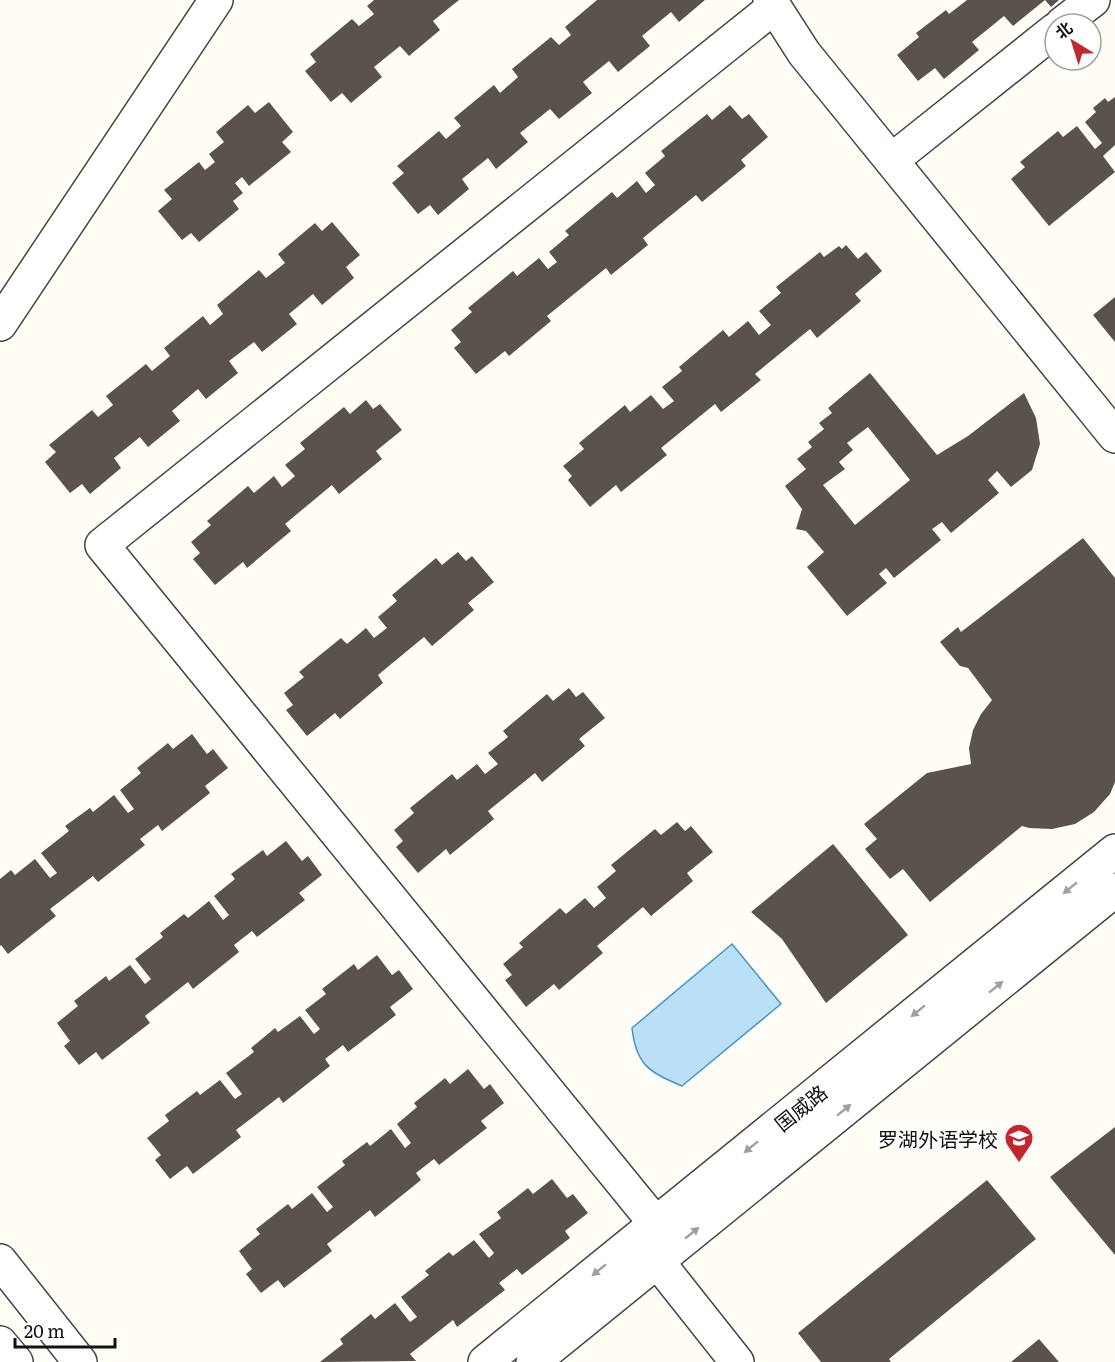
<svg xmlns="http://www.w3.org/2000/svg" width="1115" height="1362" font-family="Literata,'Noto Sans SC',serif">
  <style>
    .water { fill: #b9e0f7; stroke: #3f96cf; stroke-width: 1.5 }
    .building { fill: #5a524d; fill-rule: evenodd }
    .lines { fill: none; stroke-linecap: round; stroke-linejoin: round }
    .minor-casing { stroke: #444; stroke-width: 36 }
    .tertiary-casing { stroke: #444; stroke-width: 36 }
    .minor { stroke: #fff; stroke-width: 33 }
    .tertiary { stroke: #fff; stroke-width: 33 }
    .oneway { fill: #a0a0a0 }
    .labels { text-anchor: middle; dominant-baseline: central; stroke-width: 6; stroke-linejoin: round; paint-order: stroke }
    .street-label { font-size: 20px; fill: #111; stroke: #fff }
    .poi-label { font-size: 20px; fill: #111; stroke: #fff; text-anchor: end }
  </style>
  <rect width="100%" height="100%" fill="#fffdf5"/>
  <!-- water -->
  <path class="water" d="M732,944L781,1004L682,1086C649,1072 636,1065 632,1028Z"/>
  <!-- building -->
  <g class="building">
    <path d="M374,0H459L433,21L440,30L409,56L400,46L374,67L382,77L351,103L342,93L331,102L305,71L316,62L310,54L352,19L359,26L374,14L367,6Z"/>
    <path d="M597,0H705L679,22L671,12L642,36L650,46L618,72L609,61L583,82L592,93L559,119L550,109L520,133L528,142L496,169L488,158L462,179L469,189L438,215L430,205L418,214L392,183L404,173L397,166L439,131L446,139L461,126L454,118L494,85L500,93L518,77L512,69L551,37L559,45L571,35L565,27Z"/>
    <path d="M967,0H1059L1051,7L1045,0L1013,26L1004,16L972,42L979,50L944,79L935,68L918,81L897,55L919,37L916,33L946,10L949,14Z"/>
    <path d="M1115,97V145L1103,156L1115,172L1049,226L1011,179L1025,167L1020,162L1058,131L1063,137L1077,126L1095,149L1102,143L1085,122L1096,112L1093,108L1105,98L1108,102Z"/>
    <path d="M269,102L293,132L282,142L291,152L249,186L242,177L235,183L243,193L233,201L239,209L199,242L191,233L182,240L158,211L172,199L164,190L199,162L205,170L215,162L209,154L224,142L216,132L248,105L255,113Z"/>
    <path d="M730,105L742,119L749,114L768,137L741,160L746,166L702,202L696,195L643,238L648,245L611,275L606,268L547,316L551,321L509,356L505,351L476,374L454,348L461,342L451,330L472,312L468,308L513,271L517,276L539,258L548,269L557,262L549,252L569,235L565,231L612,192L617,198L637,181L646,193L655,185L645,173L665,156L661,151L707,114L712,120Z"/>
    <path d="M332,222L360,255L346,267L354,278L322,305L313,294L289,314L297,324L262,352L254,342L229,361L238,373L206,399L198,389L172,411L180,421L148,447L140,437L114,458L121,468L90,494L82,484L70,493L45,462L56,452L49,445L92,410L98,417L113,405L106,396L146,364L152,371L170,356L164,348L203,316L210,325L223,314L217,305L259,270L266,278L285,263L278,254L315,223L322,231Z"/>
    <path d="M846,245L858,259L866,252L882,271L855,294L861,301L817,338L810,329L755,374L761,380L721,412L715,404L661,448L667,455L621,492L616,485L590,507L568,480L572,476L563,466L584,449L579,443L625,405L630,412L651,395L663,409L674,401L662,387L682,371L679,367L723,330L729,337L748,321L759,335L771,325L759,311L781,293L776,287L820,252L824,257L839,246L842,249Z"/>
    <path d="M1115,297V342L1093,315Z"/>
    <path d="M870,373L937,455L968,436L1024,393L1036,418L1040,444L1032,470L1011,487L997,471L988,480L999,493L951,533L942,522L932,529L941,540L894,578L886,568L879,574L887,583L847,616L807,567L824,552L806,531L796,529L802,509L785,486L806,469L797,459L812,447L808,442L824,429L819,423L832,413L828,408ZM868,427L910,480L855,525L823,485L845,469L839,462L853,450L847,443Z"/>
    <path d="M366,400L373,409L380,404L402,430L376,451L382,459L339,494L332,485L285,524L291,531L247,568L243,562L215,585L193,559L200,553L191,542L211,525L207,521L248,486L254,493L274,476L282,487L295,476L285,465L305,449L300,443L344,407L350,414Z"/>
    <path d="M1083,538L1115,578V782L1110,794L1094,812L1075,824L1052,829L1029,828L1022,826L930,902L903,869L890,879L865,849L877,839L864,824L927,773L971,764L969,748L973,730L981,714L992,700L968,668L960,666L940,642L958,627L961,632Z"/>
    <path d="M458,552L466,561L472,556L494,582L468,603L474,610L432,646L424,637L378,675L383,683L340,719L335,713L307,736L286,710L293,705L284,693L304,677L299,672L341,638L347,644L366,628L374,638L387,628L378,617L397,601L392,595L436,558L442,565Z"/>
    <path d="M569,688L576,697L583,692L605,718L579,739L585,746L542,782L535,773L488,811L494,819L450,855L446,849L418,873L396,847L403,841L394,830L414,813L410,808L452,774L457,780L477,764L485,774L498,764L488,753L508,737L503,731L547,694L553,701Z"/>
    <path d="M192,734L207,754L213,749L228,768L205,786L210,793L162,831L158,825L140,839L145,845L98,882L93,876L50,909L56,916L8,954L1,945L0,946V879L11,870L15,875L35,859L50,878L57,873L41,853L69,831L65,826L90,808L93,812L114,795L128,813L134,809L120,790L141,773L137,768L168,743L173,749Z"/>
    <path d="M677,822L685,831L691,826L713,852L687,873L693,881L651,916L643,907L597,946L603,953L559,990L554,984L526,1007L505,980L512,975L503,964L523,947L519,943L560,908L566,914L585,898L594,908L606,898L597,887L616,871L611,865L655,829L661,835Z"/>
    <path d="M286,841L302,861L308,856L322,875L299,893L305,900L257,937L252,931L234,945L239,952L193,989L188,982L145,1016L150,1023L102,1060L96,1052L79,1065L64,1046L70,1041L57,1023L78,1006L74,1001L106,976L109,981L130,965L145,984L151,979L135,959L163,937L160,933L184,914L188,918L209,901L223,920L229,915L214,896L235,879L231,874L263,850L267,856Z"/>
    <path d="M833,844L908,935L826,1003L782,939L751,912Z"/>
    <path d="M377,955L392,975L399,970L413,989L390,1007L396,1015L348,1052L343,1045L325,1059L330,1066L283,1103L279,1097L236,1130L241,1137L193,1174L187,1166L170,1179L155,1160L161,1155L147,1138L169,1121L165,1115L197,1091L200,1095L220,1080L235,1099L242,1094L226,1073L254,1052L251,1048L275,1028L278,1032L300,1016L314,1034L320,1029L305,1010L326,994L322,989L354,964L358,970Z"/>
    <path d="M468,1069L484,1089L490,1084L504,1103L481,1121L487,1128L439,1165L434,1159L416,1173L421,1180L375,1217L370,1210L327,1244L332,1251L284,1288L278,1280L261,1293L246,1274L252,1269L239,1251L260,1234L256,1229L288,1204L292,1209L312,1193L327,1212L333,1207L317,1187L345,1165L342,1161L367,1142L370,1146L391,1129L405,1148L411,1143L397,1124L417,1107L414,1103L445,1078L450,1084Z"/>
    <path d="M1115,1127V1255L1050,1177Z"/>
    <path d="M552,1179L567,1198L573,1194L588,1213L565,1231L570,1238L522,1275L517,1269L499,1283L505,1290L457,1327L453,1320L410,1354L416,1361L320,1362L343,1344L340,1339L371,1314L375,1319L395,1303L410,1322L417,1317L401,1297L429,1275L425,1271L449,1252L453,1256L474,1240L489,1258L494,1253L479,1234L501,1218L497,1212L528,1188L533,1194Z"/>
    <path d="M987,1180L1036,1239L889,1359L891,1362H821L798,1333Z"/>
    <path d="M1039,1339L1059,1362H1011Z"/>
  </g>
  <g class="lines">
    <!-- minor casing -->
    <g class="minor-casing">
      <g id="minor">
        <path d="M770,0L804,53L1115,436"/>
        <path d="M1062,24L1093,0"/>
        <path d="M892,160L1055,30"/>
        <path d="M0,324L216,0"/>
        <path d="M656,1224L102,545L774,7"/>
        <path d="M657,1261L737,1362"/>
        <path d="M0,1343L16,1362"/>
      </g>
    </g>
    <!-- tertiary casing -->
    <g class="tertiary-casing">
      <g id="tertiary">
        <path d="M0,1261L80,1362"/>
        <path d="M485,1362L1115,851"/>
        <path d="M533,1362L1115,890"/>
      </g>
    </g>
    <!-- minor -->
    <use href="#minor" class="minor"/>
    <!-- tertiary -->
    <use href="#tertiary" class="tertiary"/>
  </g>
  <!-- one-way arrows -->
  <defs><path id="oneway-solid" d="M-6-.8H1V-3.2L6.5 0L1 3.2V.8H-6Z" transform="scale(1.5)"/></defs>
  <g class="oneway">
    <use href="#oneway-solid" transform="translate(1070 888) rotate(141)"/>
    <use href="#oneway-solid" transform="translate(996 987) rotate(-39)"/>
    <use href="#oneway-solid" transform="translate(918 1011) rotate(141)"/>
    <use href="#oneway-solid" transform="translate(844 1110) rotate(-39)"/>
    <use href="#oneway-solid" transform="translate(751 1147) rotate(141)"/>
    <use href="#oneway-solid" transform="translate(692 1233) rotate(-39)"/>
    <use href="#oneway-solid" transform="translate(599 1270) rotate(141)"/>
  </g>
  <!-- icons -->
  <defs>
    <g id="school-pin" transform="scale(1.5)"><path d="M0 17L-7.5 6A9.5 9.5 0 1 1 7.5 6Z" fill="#c4262e" stroke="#fff"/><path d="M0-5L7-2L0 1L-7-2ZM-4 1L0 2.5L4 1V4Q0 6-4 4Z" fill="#fff"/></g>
  </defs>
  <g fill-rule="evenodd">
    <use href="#school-pin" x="1019" y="1138"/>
  </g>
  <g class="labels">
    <!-- street labels -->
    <g class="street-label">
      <text transform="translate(800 1107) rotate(-39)">国威路</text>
    </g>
    <!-- poi labels -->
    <g class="poi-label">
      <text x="998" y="1138">罗湖外语学校</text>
    </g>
  </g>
  <!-- north arrow -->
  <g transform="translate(1073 42) rotate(322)"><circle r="28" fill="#ffffff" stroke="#a0a0a0" stroke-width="1.5"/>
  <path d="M0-4.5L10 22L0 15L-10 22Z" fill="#c4262e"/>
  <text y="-9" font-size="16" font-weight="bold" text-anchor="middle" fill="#111111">北</text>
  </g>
  <!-- scale -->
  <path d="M15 1338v9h100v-9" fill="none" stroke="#111111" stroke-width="3"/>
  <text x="24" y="1338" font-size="18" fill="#111111" stroke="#ffffff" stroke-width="4.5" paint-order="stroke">20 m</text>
</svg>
